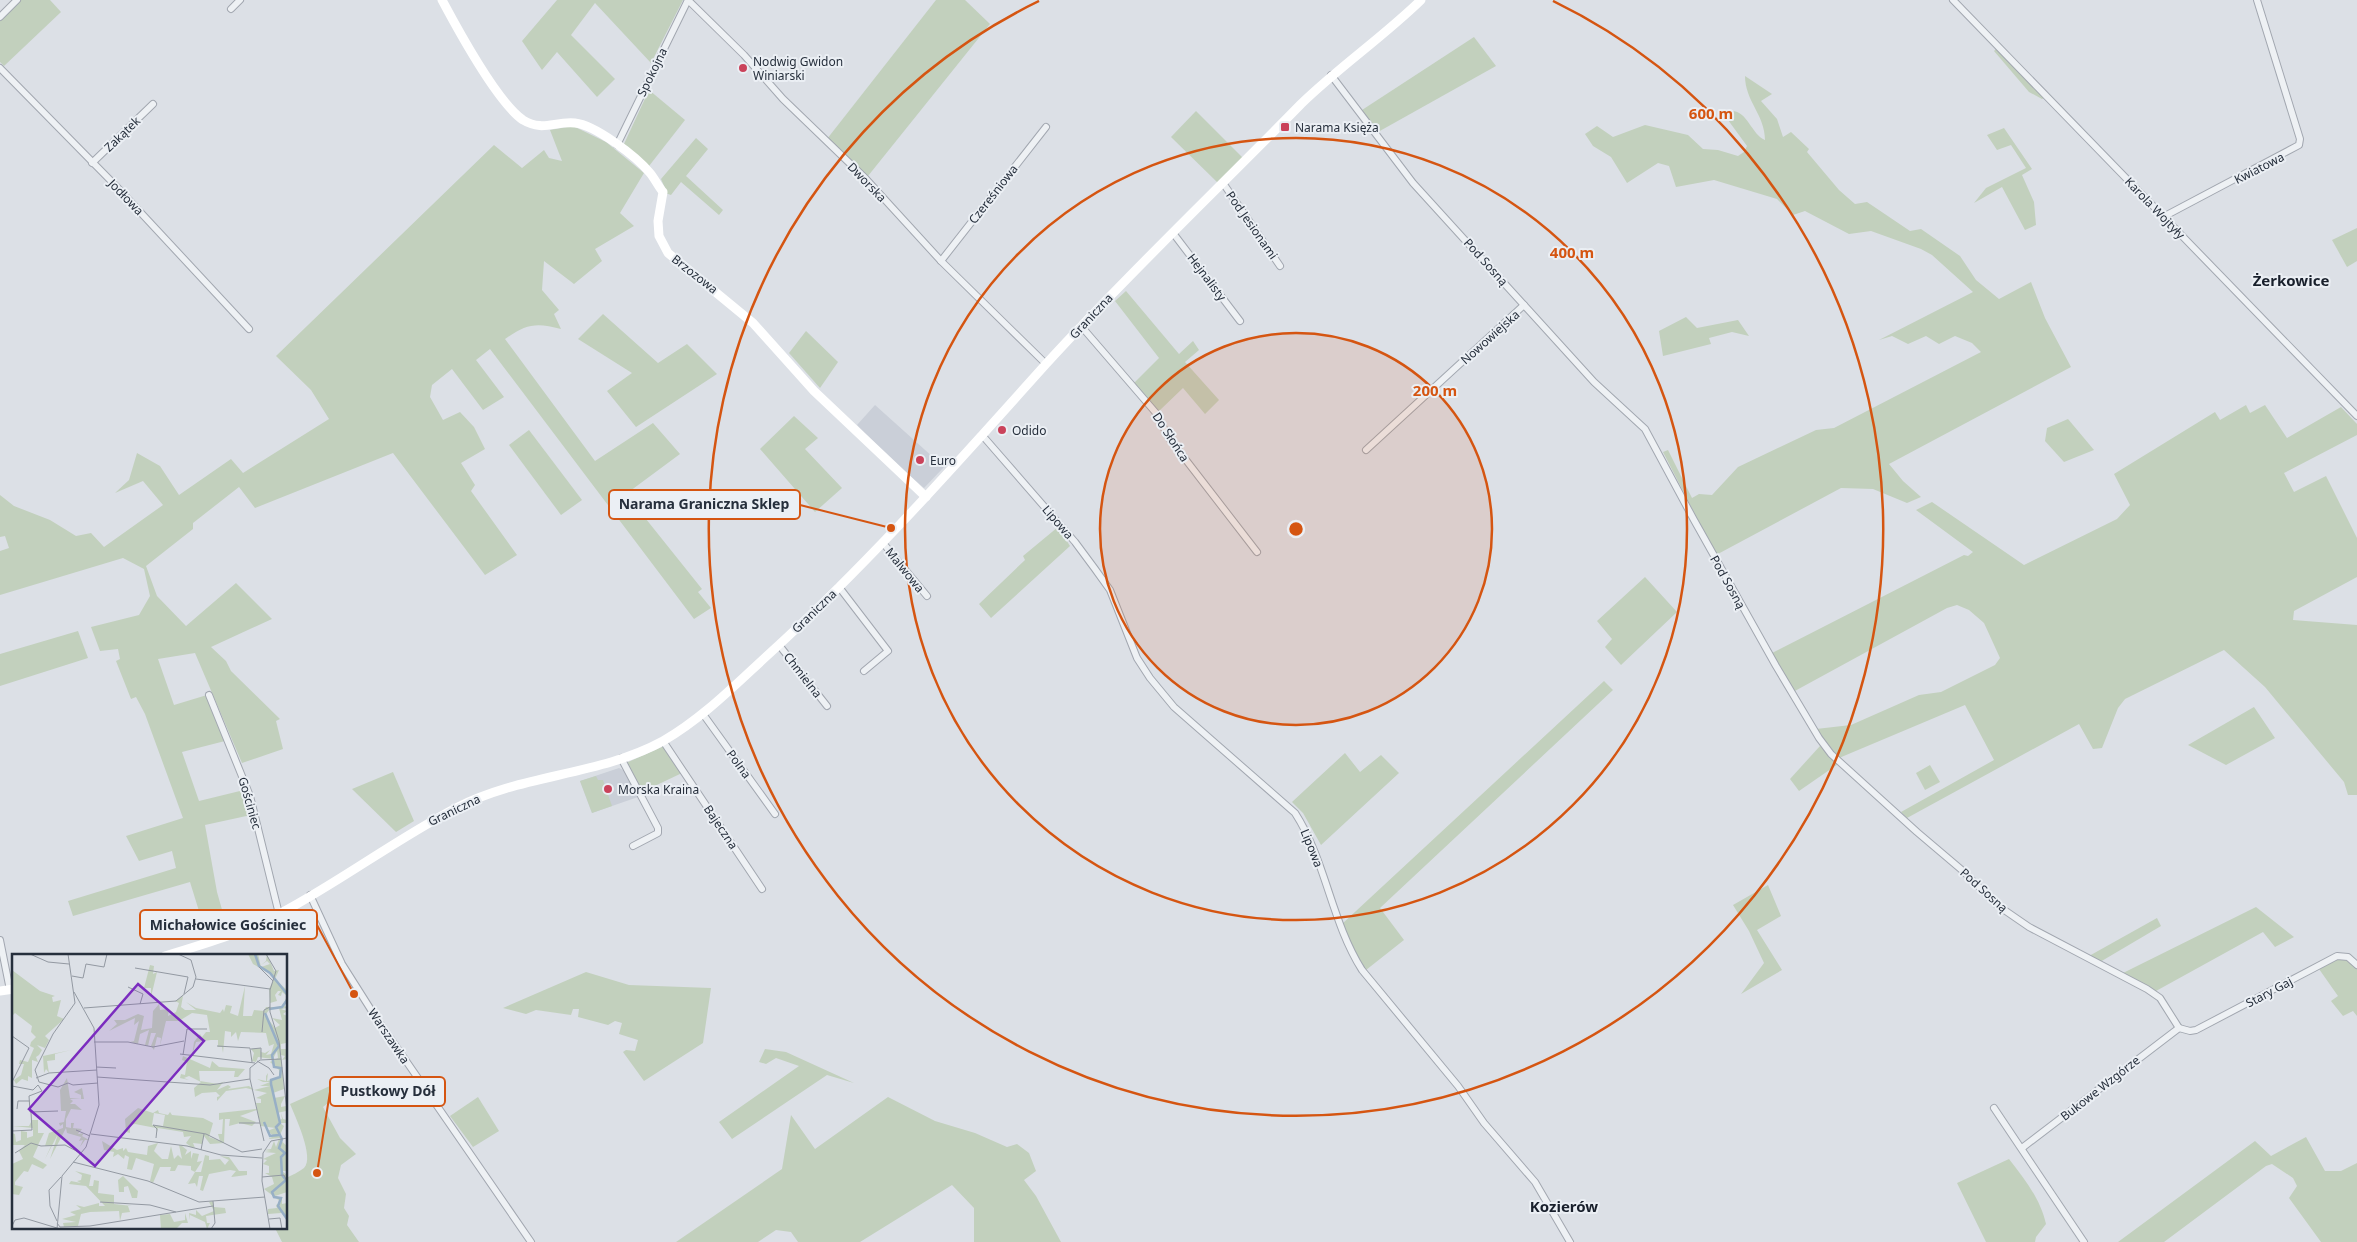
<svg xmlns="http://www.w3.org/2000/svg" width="2357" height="1242" font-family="'Noto Sans',sans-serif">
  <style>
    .built { fill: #cacfd8 }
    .green { fill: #c2d0bd }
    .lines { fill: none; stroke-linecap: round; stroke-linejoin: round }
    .street-casing { stroke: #a2a7b0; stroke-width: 8 }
    .street { stroke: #eef1f4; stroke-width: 6 }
    .secondary { stroke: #fff; stroke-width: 9 }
    .ring { fill: none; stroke: #d55511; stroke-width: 2.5 }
    .poi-dot { fill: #ca425a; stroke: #ebeff4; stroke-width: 2 }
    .labels { text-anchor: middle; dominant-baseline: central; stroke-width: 4; stroke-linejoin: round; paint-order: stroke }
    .poi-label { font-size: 12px; fill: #262f3c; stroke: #ebeff4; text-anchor: start }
    .street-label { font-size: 12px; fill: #262f3c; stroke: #ebeff4 }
    .quarter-label { font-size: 15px; font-weight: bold; fill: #19202c; stroke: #ebeff4 }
    .inset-river { fill: none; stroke: #97afc6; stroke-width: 2.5 }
    .inset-road { fill: none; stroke: #9399a2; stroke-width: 1 }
    .view { fill: #7b2cbf; fill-opacity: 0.15; stroke: #7b2cbf; stroke-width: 2.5 }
    .inset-edge { fill: none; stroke: #262f3c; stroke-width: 2.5 }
    .centre { fill: #d55511; stroke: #ebeff4; stroke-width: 2.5 }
    .ring-label { font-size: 15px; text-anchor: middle; font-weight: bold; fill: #d55511; stroke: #ebeff4; stroke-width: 4; stroke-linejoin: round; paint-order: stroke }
    .leader { fill: none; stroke: #d55511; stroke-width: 2 }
    .callout-dot { fill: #d55511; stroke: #ebeff4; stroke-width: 2 }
    .callout { fill: #ebeff4; stroke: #d55511; stroke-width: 2 }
    .callout-label { font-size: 14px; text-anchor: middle; font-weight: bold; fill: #262f3c }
  </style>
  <rect width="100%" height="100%" fill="#dce0e6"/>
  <!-- built -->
  <g class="built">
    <path d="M875,405L944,467L924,488L888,457L857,425Z"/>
    <path d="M619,768L625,771L638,797L592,813L580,781Z"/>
  </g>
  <!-- green -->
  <g class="green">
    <path d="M20,0H50L61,12L4,66L0,62V19Z"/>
    <path d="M557,0H683L651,63L595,3L571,35L615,79L597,97L557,52L542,70L522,41Z"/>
    <path d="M936,0H965L990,24L868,176L827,139Z"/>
    <path d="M1474,37L1496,66L1378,132L1362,110Z"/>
    <path d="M1996,49L2044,98L2042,99L2029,92L1994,51Z"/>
    <path d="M1745,76L1772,94L1761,101L1777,119L1783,137L1791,132L1809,149L1807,152L1839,190L1855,204L1867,202L1910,231L1921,229L1960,256L1976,280L1999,299L2031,282L2045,318L2071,367L1889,464L1903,481L1921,497L1907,503L1873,489L1841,488L1716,555L1663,452L1668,450L1692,498L1699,494L1712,495L1738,467L1816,430L1834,428L1981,352L1972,343L1955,336L1939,344L1926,336L1908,344L1892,336L1879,340L1973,292L1932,255L1921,249L1871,231L1849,234L1805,211L1793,215L1777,199L1714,180L1676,187L1669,166L1658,163L1627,183L1611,157L1593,146L1585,134L1597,126L1613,137L1645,125L1688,135L1703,149L1718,150L1738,156L1744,152L1747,146L1728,120L1730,111C1747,109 1751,134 1765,140C1765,115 1745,101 1745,76Z"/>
    <path d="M649,90L685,120L649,166L624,144Z"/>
    <path d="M1196,111L1243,158L1218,183L1171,137Z"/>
    <path d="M573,126L606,142L644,173L620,213L634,226L595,249L602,261L574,284L544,261L542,290L559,310L554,314L561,329C536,322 526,324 505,339L595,461L653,423L680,454L626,494L702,589L698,592L711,608L694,619L490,349L476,360L504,397L483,410L452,369L432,385L430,397L443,420L460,412L474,427L485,449L461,463L475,485L471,491L517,555L485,575L393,453L255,508L239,487L193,523V529L146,566L157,596L186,626L236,583L272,619L211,647L226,661L231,671L280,719L276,721L283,749L242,763L195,653L158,659L174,705L207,695L225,741L182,752L199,801L244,790L251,815L205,825L217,892L228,931L207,937L190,882L73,916L68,901L176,868L172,851L139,861L126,836L183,818L145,714L136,697L131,699L116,661L120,659L118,649L100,651L91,627L139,615L150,596L144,569L123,558L0,595V551L9,548L5,536L0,537V495L14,506L50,520L76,536L91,533L104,547L163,505L143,481L115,493L129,480L137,453L160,466L179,495L231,459L243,473L329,419L311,390L276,356L494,145L522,168L544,150L549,158L562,161L550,130Z"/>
    <path d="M2004,128L2032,169L2022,175L2034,202L2036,225L2025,230L2002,187L1974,203L1986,188L2026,168L2011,145L1997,150L1987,135Z"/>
    <path d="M696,138L708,149L686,176L723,210L719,215L681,182L671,195L665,193V188L661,179Z"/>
    <path d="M2357,228V261L2347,267L2332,240Z"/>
    <path d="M1126,291L1179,354L1193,341L1199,350L1185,362L1219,400L1205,414L1183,388L1159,411L1134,383L1159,358L1115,301Z"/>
    <path d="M603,314L658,363L687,344L717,374L636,427L607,391L632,373L578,339Z"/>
    <path d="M1686,317L1697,328L1738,320L1749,336L1732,332L1709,338L1711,344L1663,356L1659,331Z"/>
    <path d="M806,331L838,362L820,388L789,353Z"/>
    <path d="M2246,405L2250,413L2265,405L2287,438L2341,407L2357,424V435L2284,473L2294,492L2326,476L2357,538V577L2294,611L2293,620L2357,625V795H2348L2344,782L2265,687L2224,650L2125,699L2118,708L2102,748L2093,749L2079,724L1907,818L1901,812L1994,760L1965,705L1839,758L1816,729L1851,725L1919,695L1941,692L1995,665L2000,658L1984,623L1969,610L1957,605L1947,608L1793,692L1772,653L1964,555L1968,556L1973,552L1916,510L1932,502L2024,565L2117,519L2130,505L2114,474L2215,412L2220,420Z"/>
    <path d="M794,416L818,438L805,449L842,488L815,512L760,449Z"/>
    <path d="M2068,419L2094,450L2064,462L2045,441L2047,428Z"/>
    <path d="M529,430L582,500L561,515L509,445Z"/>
    <path d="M1058,527L1070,546L991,618L979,604L1025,560L1023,556Z"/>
    <path d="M1645,577L1677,612L1621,665L1605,647L1612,639L1597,621Z"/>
    <path d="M78,631L88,658L0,686V654Z"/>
    <path d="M1604,681L1613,690L1380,908L1404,940L1366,970L1350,944L1342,924Z"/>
    <path d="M2254,707L2275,738L2226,765L2188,745Z"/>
    <path d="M664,746L682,773L642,792L626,763Z"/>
    <path d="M1820,746L1838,764L1799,791L1790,779Z"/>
    <path d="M1345,753L1360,772L1381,755L1399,773L1321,845L1303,813L1292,802Z"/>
    <path d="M1930,765L1940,782L1925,790L1916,773Z"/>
    <path d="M393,772L414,821L396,832L352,789Z"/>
    <path d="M596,776L598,780H603L612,806L592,813L580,781Z"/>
    <path d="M1768,885L1781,916L1757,930L1782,970L1741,994L1764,963L1749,931L1733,905Z"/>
    <path d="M2256,907L2294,937L2275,947L2263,932L2156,991L2123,973Z"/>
    <path d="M2157,918L2161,926L2100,962L2089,956Z"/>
    <path d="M2338,958L2347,960L2357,968V1016L2353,1011L2343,1016L2331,1001L2338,996L2319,969Z"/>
    <path d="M586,972L629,985L711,988L703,1043L644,1081L623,1052L626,1050L635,1051L638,1040L619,1034L622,1023L615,1021L608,1025L578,1017L579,1009H573L571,1015L536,1010L526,1014L503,1008Z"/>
    <path d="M765,1049L786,1052L854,1083L827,1075L732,1139L719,1122L799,1066L776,1058L766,1064L759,1062Z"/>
    <path d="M341,1081L343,1091L323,1107L340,1138L356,1154L341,1165L338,1178L346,1194L344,1208L349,1216L347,1225L359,1242H282L275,1228H286V1178C292,1175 299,1172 304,1168C315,1158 295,1116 290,1104Z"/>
    <path d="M478,1097L499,1131L473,1147L450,1116Z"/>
    <path d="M888,1097L935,1121L975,1133L1007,1147L1017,1144L1029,1153L1036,1171L1024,1180L1036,1196L1061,1242H974V1208L952,1185L860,1242H798L791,1232L776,1230L758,1242H676L782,1169L791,1115L815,1149Z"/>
    <path d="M2306,1137L2325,1171H2341L2357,1163V1242H2321L2289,1198L2297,1186L2293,1178L2272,1164L2266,1166L2164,1242H2118L2255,1141L2271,1156Z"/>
    <path d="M2009,1159C2025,1180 2040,1198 2046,1224L2036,1237L2035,1242H1986L1957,1183Z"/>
  </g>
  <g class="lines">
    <!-- street casing -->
    <g class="street-casing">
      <g id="street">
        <path d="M688,0L744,55L783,99L866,179L941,261L1046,364"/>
        <path d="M1953,0L2357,416"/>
        <path d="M231,9L240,0"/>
        <path d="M0,17L17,0"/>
        <path d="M0,68L116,186L249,329"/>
        <path d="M1331,75L1413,183L1594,382L1645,429L1694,520L1776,666L1819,738L1831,754L1917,832L1963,871L1997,905L2029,927L2147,989L2160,998L2179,1028"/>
        <path d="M617,145L688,0"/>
        <path d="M92,163L153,104"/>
        <path d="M1223,183L1280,266"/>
        <path d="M2163,217L2299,145L2300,139L2257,0"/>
        <path d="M1173,233L1240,321"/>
        <path d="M941,261L1046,127"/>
        <path d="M1081,326L1156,413L1169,438L1257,552"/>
        <path d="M982,435L1075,542L1095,569L1110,590L1137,658L1150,678L1174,707L1295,813C1326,861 1331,921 1362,970L1458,1086L1484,1123L1535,1182L1570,1242"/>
        <path d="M1366,450L1524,305"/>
        <path d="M883,543L927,596"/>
        <path d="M839,587L888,651L864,671"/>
        <path d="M779,645L827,706"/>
        <path d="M209,695L250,796L279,914"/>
        <path d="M703,714L775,814"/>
        <path d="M663,741L762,889"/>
        <path d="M621,758L658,828V833L633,846"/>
        <path d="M310,895L342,964L373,1013L531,1242"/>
        <path d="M0,940L10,990"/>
        <path d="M2179,1028L2190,1031L2196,1030L2337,956L2348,957L2357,965"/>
        <path d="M1994,1108L2084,1242"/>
        <path d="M2022,1148L2179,1028"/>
      </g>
    </g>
    <!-- street -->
    <use href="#street" class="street"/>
    <!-- secondary -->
    <g class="secondary">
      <path d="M442,0C458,30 497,102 523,120C543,132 554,121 575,123C595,125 636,156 650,173C655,179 658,186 663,192L658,221L659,236L668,253L753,323L814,391L926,497"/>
      <path d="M165,956C204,944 245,932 281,913C341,881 395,840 456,808C521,774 599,776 663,741C703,718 736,684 770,653C869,563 957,463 1046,364C1128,274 1216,191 1301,104C1339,67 1383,37 1421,0"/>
      <path d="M0,991L14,989"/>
    </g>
  </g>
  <!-- distance rings -->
  <circle cx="1296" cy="529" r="196" fill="#d55511" fill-opacity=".12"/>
  <g class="ring">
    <circle cx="1296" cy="529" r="196"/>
    <circle cx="1296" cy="529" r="391"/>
    <path d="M1553 1A587 587 0 1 1 1039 1"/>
  </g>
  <!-- markers -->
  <g class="poi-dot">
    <circle cx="743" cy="68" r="5"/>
    <rect x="1280" y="122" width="10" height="10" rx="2.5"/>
    <circle cx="1002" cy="430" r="5"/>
    <circle cx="920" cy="460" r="5"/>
    <circle cx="608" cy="789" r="5"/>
  </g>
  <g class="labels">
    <!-- poi labels -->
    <g class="poi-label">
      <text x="753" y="61">Nodwig Gwidon<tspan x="753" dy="14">Winiarski</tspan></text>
      <text x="1295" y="127">Narama Księża</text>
      <text x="1012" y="430">Odido</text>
      <text x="930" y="460">Euro</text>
      <text x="618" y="789">Morska Kraina</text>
    </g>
    <!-- street labels -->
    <g class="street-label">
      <text transform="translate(652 72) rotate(-64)">Spokojna</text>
      <text transform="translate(122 134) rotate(-44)">Zakątek</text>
      <text transform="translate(2259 168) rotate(-27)">Kwiatowa</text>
      <text transform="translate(867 182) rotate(46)">Dworska</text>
      <text transform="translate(993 194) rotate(-52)">Czereśniowa</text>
      <text transform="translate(126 197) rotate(46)">Jodłowa</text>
      <text transform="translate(2155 208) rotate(46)">Karola Wojtyły</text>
      <text transform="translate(1252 225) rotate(55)">Pod Jesionami</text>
      <text transform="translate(1486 262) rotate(48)">Pod Sosną</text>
      <text transform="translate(695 274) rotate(38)">Brzozowa</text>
      <text transform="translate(1207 277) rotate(53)">Hejnalisty</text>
      <text transform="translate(1091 316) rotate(-47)">Graniczna</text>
      <text transform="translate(1490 337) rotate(-42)">Nowowiejska</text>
      <text transform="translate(1171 437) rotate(57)">Do Słońca</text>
      <text transform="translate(1058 522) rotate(49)">Lipowa</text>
      <text transform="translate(905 570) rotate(51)">Malwowa</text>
      <text transform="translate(1728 582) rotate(61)">Pod Sosną</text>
      <text transform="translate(814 611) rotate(-44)">Graniczna</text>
      <text transform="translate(803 675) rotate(52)">Chmielna</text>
      <text transform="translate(739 764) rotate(54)">Polna</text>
      <text transform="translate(250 803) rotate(74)">Gościniec</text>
      <text transform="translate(454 810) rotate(-26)">Graniczna</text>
      <text transform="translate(721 827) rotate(56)">Bajeczna</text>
      <text transform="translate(1312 848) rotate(68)">Lipowa</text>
      <text transform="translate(1984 890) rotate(42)">Pod Sosną</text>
      <text transform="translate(2269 992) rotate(-28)">Stary Gaj</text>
      <text transform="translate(389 1036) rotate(56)">Warszawka</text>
      <text transform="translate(2100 1088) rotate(-38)">Bukowe Wzgórze</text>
    </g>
    <!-- quarter labels -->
    <g class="quarter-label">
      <text x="2291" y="280">Żerkowice</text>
      <text x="1564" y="1206">Kozierów</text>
    </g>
  </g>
  <!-- overview -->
  <g transform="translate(12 954)">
    <rect width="275" height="275" fill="#dce0e6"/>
    <path d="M236,0H246L249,13L258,10L255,7L249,11L254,7L255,0L262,17L267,16L263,25L275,36V48L272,51L275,54L269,55L275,57L271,60L275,62L274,89L269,90V95H275V105L270,106L273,102L269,101L272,135L261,139L262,144L273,142L269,150V153L274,152L275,164L274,157L265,159L267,166L270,165L269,159L271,165L275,166V169H268L272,172L268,181L270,184L256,185L262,182L255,177L263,174L249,172L245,156L228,162L244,168L240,172L228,169L217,172L218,165H213L212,189L198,190L192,182L190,190L181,189L183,194L171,191L178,192L174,189L179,182L172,183L171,178L146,174L145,178L144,174L123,170L118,171V179L114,178L113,165L126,154L141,159L146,156L147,159L156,161L158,158L160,161L191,164L201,169L197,183L208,187L206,180H210L211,165L207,166V159L245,155L244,149H249V145L244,144L255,139L242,136L258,132H248L258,128H251L245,125L254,127V122L256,119L255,127L267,124V116L258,108L266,104L265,97L261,105L246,103L244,108L240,107L242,99L239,95L248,94L249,98L253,99L258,96L254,101L259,100L262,90L257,92L254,79L229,78L226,87L224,78L219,83V78L213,77L211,99L210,93H206V86H199L184,88L180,102L182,88L188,80L190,83L194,78H198L195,61L180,59L167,67H154L148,92L149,84L145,83L142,96L139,92L144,79H139L136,92L133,91L137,76L128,80L126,90L118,88L122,87L127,67L122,71L123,64L97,77L105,70L102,66H113L126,60L132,62L129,76L140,74L141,57L147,50L148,56L157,55L156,62L164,58L167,49L163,47L171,42L169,53L173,56H184L174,48L184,54L208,59L211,55L212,58L214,51L220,52L218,59L226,62L233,32L231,62H240L242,56L252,57L254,53H270L275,42L270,38L269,42L266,41L269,37H266L263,41L265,47L258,49L257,35L263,23L241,10ZM267,54L270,66L260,64L268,71L263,74L253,61L258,55ZM142,159L153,161L151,172L140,171ZM138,11L142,12L141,20L145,18L139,43V34H132ZM0,16L28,37L43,42L40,43L41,48L49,46L45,62L52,65L33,82L37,86L33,94L25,91L30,96L27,101L30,99L24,103L26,108L20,106V124L16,122V127L10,125L4,130L2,126L9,121L12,110H7L8,106L16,108L22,94L18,92L19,88L24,83L19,78L20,72L3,59L0,62ZM59,96L43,100V106L35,107L37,119L34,115L32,119L31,102ZM171,102L198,114L200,107L207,113L233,115L226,123H222L223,117H187L188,127L206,130L213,127H217H212L205,136L216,131L219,133L216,135L237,132L242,136L234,134L214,137L205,147V143L208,142L204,138L190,139L183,143L182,134L189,128L177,122L172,124L177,126L168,124L169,120L173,121L175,108L170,106ZM55,124L58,144L69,145V141L62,138L70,134L72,145H82H58L61,147L58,150H63L70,156L59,155L54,165V173L59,174V169H62L61,174L70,175L66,180L72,179L70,182L77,186H73L68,193L71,186L67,187L69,183L55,179L54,174L38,205L46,180L33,205L39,192H33L37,179L51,174V170L48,172L47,169L52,168L54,157H49L48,136ZM20,166H26V179H32L26,191L29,192H26L21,203L35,211L31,215L20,210L16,218L12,217L3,228V231L11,233L7,241L0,240V210L11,205L7,197L13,191H0V179L3,180L4,188L9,186V177L15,178V184L21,182V174L0,172H17ZM267,185L275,192V217H270L275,221V238L263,242L270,244V250L275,249V265L269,255V259L256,260V255L265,254L264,251L269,248L252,235L262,230L260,223L253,219H257V212L251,210L255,206L251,205L264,199L252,198L259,197L252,196L259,195L262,187L264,193ZM90,187L105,196L111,194V197L114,194L116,198L135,201L136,192L146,189L142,197L150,205H156L159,192L162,205L166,201L170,205L167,191L170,192L175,196L173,201L179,197V205L181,199L187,200L185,208L190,207L183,218H189L193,201L197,202V206L208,205L213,211L217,206L208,202L217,203L227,217H235V221L219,223L224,217L218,216L197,220L191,237L188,236L191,222H187L185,233L183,229L176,230L183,218L179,216V212L166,211L163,217H158L159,213H148L141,229L138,227L142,210L124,204L120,216L115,215L117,203L113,201L112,205L106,200L101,203L102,198L92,196ZM63,217L79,221L77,232H81L82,226L87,227L86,239L102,241V250L120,252H116L118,258L110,259L108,267L107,257L78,258L69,260L66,272L52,273L51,269L64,268L50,265L64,261L58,258L69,255L64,251L72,253L87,249V252H93L74,232L57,230L59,227L69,229L65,227L69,226L70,221ZM111,222L126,237L125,244H120L116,232L112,233V238H107L106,226ZM201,247L202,253L213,254L214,259L194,262L195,269H198L195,275L193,268L178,261V266L177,259L184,261V256L190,262L202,257L197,248ZM173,259L176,269H170L164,275H149L148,261L158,260L162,268L173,266Z" fill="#c2d0bd" fill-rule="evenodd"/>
    <path class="inset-river" d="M243,0L247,12L258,19L275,40M257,55L270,53L275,46M253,59L267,92L260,101L262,113L269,114L268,123L259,126V130L268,169L264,173L270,185L267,194L273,199L269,203L270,221L274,226L260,238L262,243L269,244L266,252L275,265M252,168L258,182L267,181"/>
    <path class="inset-road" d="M18,0L36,8L57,10M254,0L264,17M247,13L261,27M123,14L176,23L172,40M264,17L258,36V58L267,87L275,157M60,22L71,24L74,10L92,13L95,0M184,25L258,35M116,33L131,40L128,50M72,54L164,47L181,33L184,23L179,6L166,0M250,78L252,56L258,53M0,82L17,94L0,128M82,88H116L141,93L172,87M205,92L238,94L240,108M239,95L249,94V105M168,100L243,109M171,101L175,75H195M245,107L257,114L262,121M84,113L104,114M85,123L198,131L238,125M24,124L37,119L85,116M27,128L23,116L41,80L63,49L56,0M27,128L46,133L56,129L61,131L86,129M26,131L30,137L17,142L18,158L46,157M0,132L21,136L26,131M5,155L6,147H18M227,169H248M64,176L78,182M0,177L20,176L19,158M79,180L175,192L209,201L250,204M144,184L145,175L141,171L194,180L230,198L250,195M252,187L238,125V114L248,106L269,105M189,196L192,180M3,199L19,189L29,192L53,191L70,200M61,208L136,227L187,248L253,243M250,223L272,221L275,228M88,248L138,251L164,258M257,265L268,264L270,275M45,267L38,252L37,236L49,223M45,269L48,273L78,272L201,252M0,272L3,266L12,264L45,274M45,275L50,222L74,193L87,151L82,74L62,38M199,275L203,269L201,247M258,275L250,227L251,199L259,187L275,184"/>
    <path class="view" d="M126,30L192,87L83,212L17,155Z"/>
    <rect width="275" height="275" class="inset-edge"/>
  </g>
  <circle cx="1296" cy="529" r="8" class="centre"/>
  <g class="ring-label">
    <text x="1711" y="119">600 m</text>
    <text x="1572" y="258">400 m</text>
    <text x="1435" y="396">200 m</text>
  </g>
  <!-- callouts -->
  <path class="leader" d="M891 528L800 505M354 994L317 925M317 1173L330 1092"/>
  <g class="callout-dot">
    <circle cx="891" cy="528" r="5"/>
    <circle cx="354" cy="994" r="5"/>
    <circle cx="317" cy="1173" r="5"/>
  </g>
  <g class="callout">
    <rect x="609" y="490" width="191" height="29" rx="5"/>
    <rect x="140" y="910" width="177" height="29" rx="5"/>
    <rect x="330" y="1077" width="115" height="29" rx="5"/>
  </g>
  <g class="callout-label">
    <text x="704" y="509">Narama Graniczna Sklep</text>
    <text x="228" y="930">Michałowice Gościniec</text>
    <text x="388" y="1096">Pustkowy Dół</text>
  </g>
</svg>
